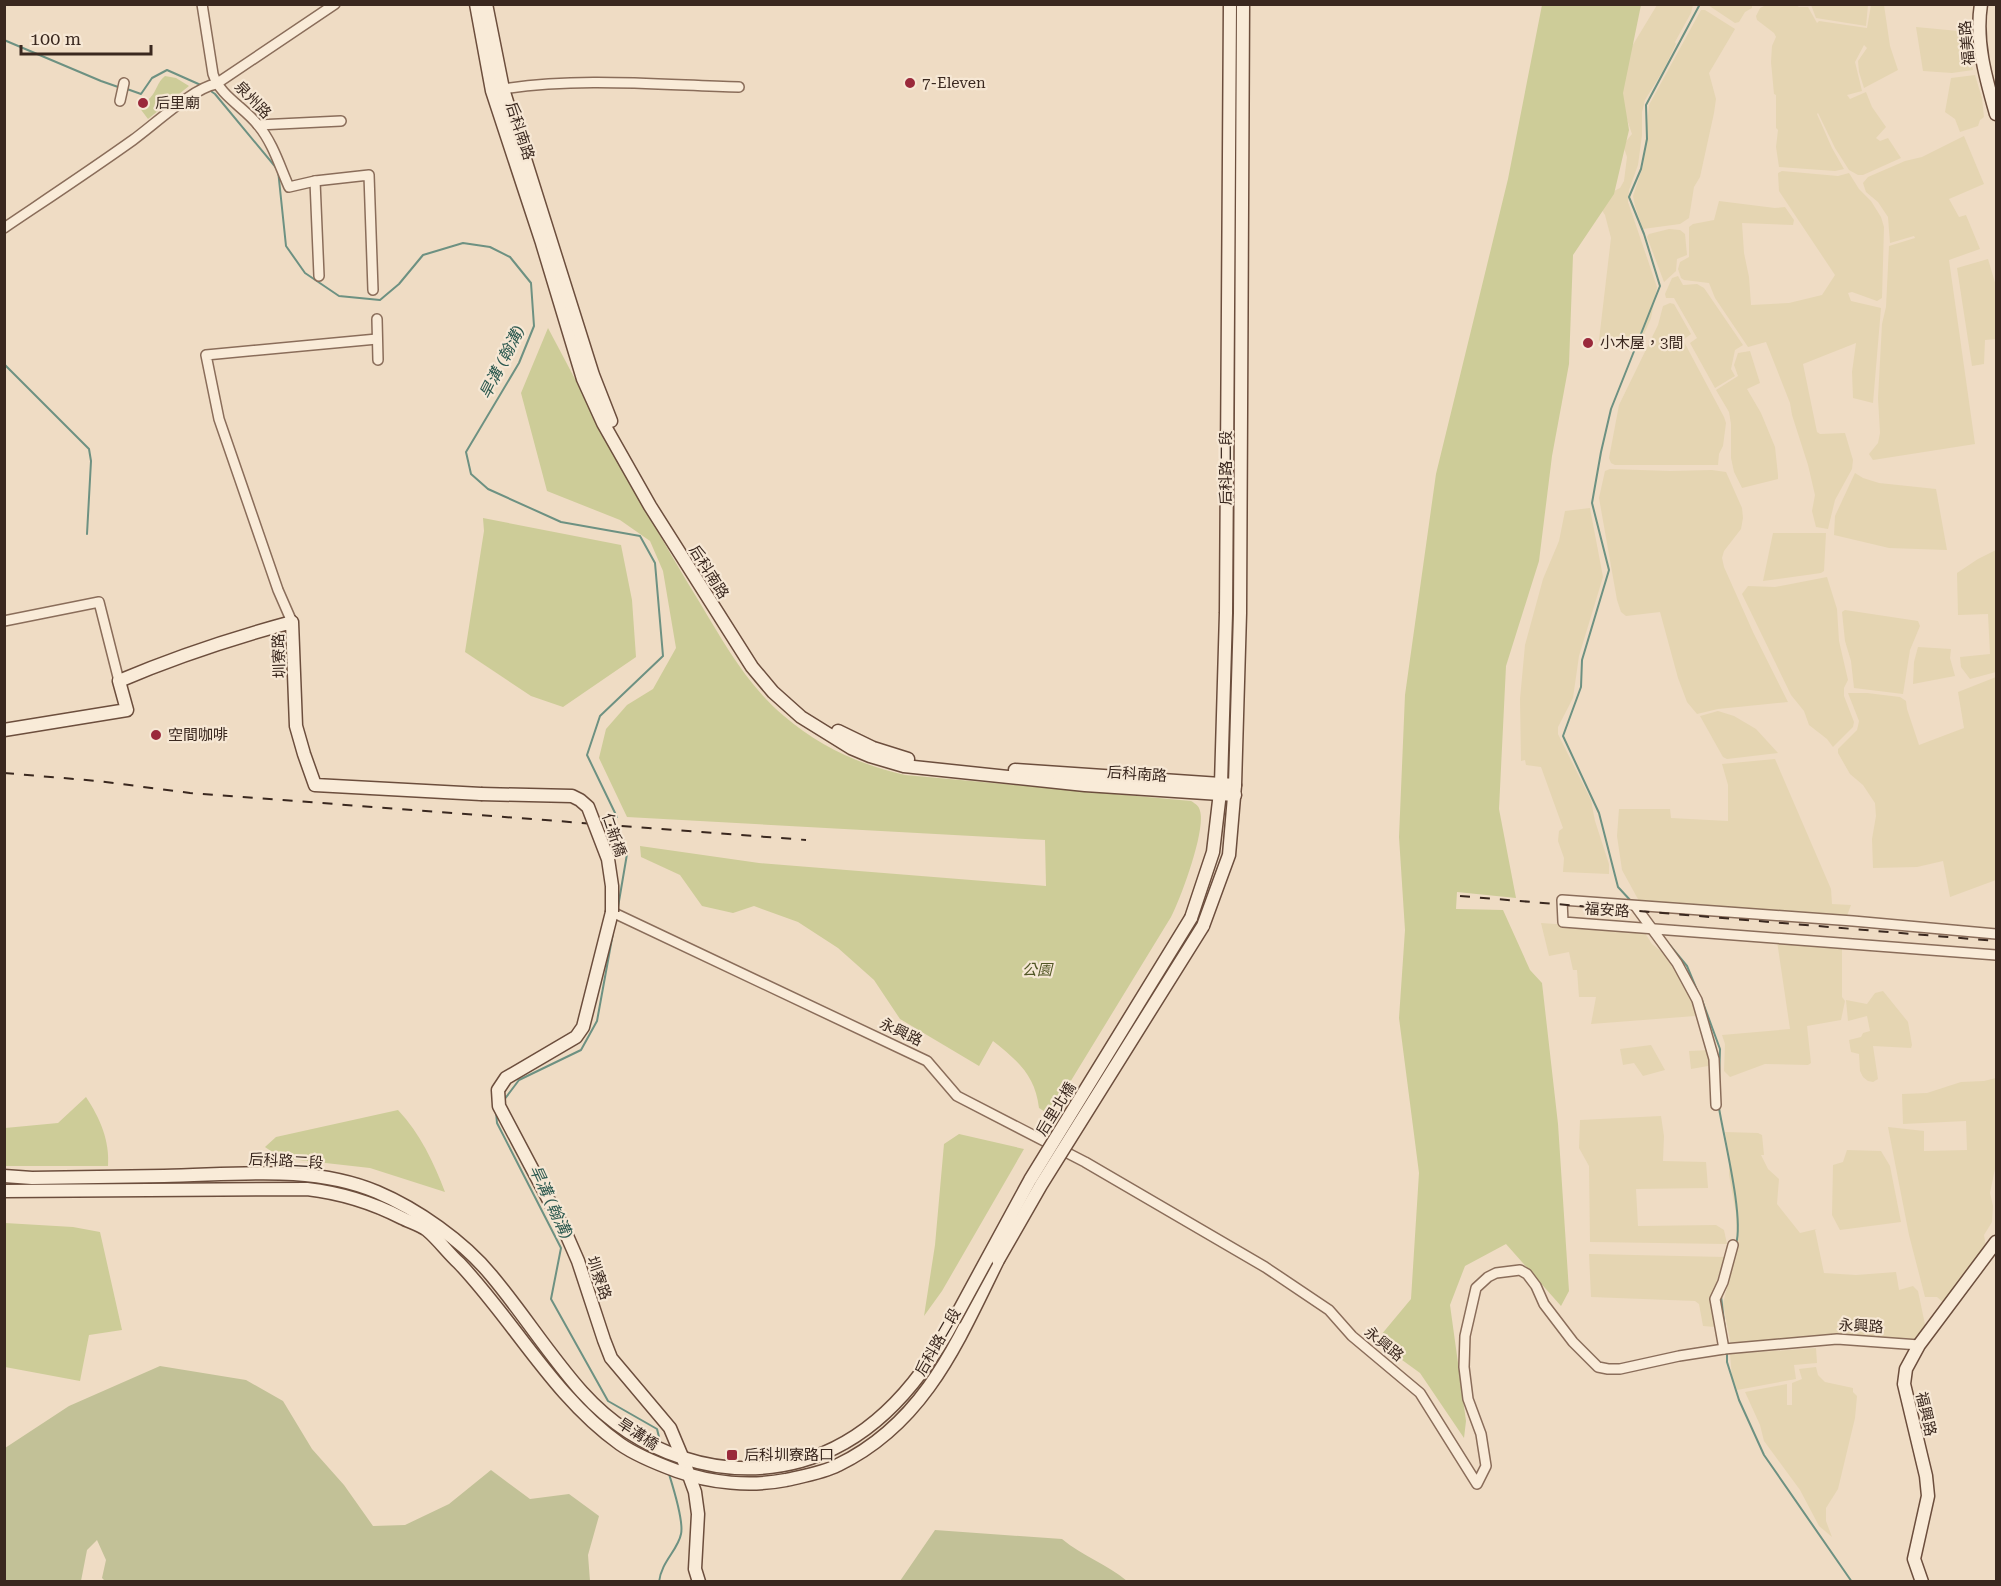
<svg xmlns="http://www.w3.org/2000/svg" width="2001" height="1586" font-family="'Roboto Serif','Noto Sans TC',serif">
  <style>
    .farmland { fill: #e5d5b2 }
    .green { fill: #cdcc98 }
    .cemetery { fill: #c2c197 }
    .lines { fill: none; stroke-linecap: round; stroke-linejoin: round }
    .stream { stroke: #6d9182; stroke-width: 2 }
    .street-casing { stroke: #8a6d5a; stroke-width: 12 }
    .secondary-casing { stroke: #6c4e3d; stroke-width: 15 }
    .street { stroke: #f9ebd8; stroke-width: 9 }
    .secondary { stroke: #f9ebd8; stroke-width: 12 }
    .rail { stroke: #3a281f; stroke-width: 2; stroke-dasharray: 10 10; stroke-linecap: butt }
    .secondary-bridge-casing { stroke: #6c4e3d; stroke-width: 15; stroke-linecap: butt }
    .secondary-bridge { stroke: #f9ebd8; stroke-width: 12 }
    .poi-dot { fill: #9a293b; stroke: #f6e7d4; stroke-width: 2 }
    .labels { text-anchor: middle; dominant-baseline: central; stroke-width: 4.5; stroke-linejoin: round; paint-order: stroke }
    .street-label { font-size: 15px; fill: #3a281f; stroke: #f6e7d4 }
    .poi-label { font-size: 15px; fill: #3a281f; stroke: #f6e7d4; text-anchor: start }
    .park-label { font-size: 15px; font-style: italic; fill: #515625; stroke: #f6e7d4 }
    .water-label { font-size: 16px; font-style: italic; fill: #2e5a50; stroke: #f6e7d4 }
  </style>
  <rect width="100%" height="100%" fill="#efdcc4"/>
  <!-- farmland -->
  <g class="farmland">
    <path d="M1752,4V8L1745,12L1739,22L1735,23L1708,5Z"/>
    <path d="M1657,5H1693L1691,13L1675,42L1676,44L1664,69L1645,100L1642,112V135L1638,165L1629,190L1628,202L1657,287L1651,318L1638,348L1632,351L1602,344L1599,340L1611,238L1605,215L1600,207L1612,192L1620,188L1624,181L1627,157L1623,145L1632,134L1619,96L1628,53Z"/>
    <path d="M1766,5H1796L1799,7H1808L1817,23L1819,21L1867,28L1871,5H1884L1890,46L1898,70L1864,88L1859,72L1858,61L1867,48L1864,45L1855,62L1862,91L1847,95L1850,99L1866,92L1872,107L1886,127L1876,138L1880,141L1888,138L1901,158L1863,175H1858L1849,170L1835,148L1818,113L1817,114L1832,148L1844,169L1835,171L1779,167L1776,147L1778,130L1776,128V95L1774,94L1771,62L1772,46L1776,37L1774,33L1757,20L1756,16L1760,8Z"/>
    <path d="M1811,5H1868L1866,26L1816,18Z"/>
    <path d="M1701,10H1705L1735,29L1709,73L1716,99L1714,113L1700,177L1694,187L1689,218L1680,224L1643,229L1635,206L1633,196L1643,166L1649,105Z"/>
    <path d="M1916,27L1969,32V52L1973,70L1952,73L1923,71Z"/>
    <path d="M1975,75L1982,98L1984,117L1980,120L1978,126L1960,132L1955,119L1945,112L1951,78Z"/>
    <path d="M1964,136L1984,184L1949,199L1959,217L1966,215L1980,249L1949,260L1975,444L1873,460L1869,454L1878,443L1880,433L1878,398L1882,324L1886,307L1889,246L1915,238L1914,236L1890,243L1888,217L1878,202L1866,192L1863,183L1868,177L1905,161L1922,157Z"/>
    <path d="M1782,171L1838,176L1849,173L1859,189L1871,201L1881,217L1884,227L1882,298L1877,301L1852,292L1848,293L1851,301L1881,308L1873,403L1853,398L1852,372L1856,343L1803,364L1817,432L1820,434L1845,433L1853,460L1852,469L1835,500L1828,529L1816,527L1812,511L1815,495L1808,465L1792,415L1790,403L1766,342L1748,347L1715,298L1709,283L1684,280L1681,278L1678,269L1680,262L1689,257V227L1693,224L1714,220L1719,201L1775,208L1785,207L1794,220L1793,225L1742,223L1744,253L1749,277L1751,305L1789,303L1822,295L1835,275L1779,191L1778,173Z"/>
    <path d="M1669,229L1680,230L1685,234L1687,255L1677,259L1676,271L1664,282L1647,237L1649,234Z"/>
    <path d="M1988,259L1996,286V339L1985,340L1984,364L1972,366L1957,268Z"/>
    <path d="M1678,276L1683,285L1697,284L1704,288L1743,345L1735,350L1731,369L1735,376L1715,388L1690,343L1697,338L1674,298H1666L1665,294L1672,278Z"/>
    <path d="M1670,303L1674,304L1691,334L1683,340L1724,417L1726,423L1723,446L1719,454L1718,465H1615L1611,463L1609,458L1619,405L1658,325L1663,306Z"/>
    <path d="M1750,351L1760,383L1747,389L1761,413L1775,447L1778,475V479L1742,488L1734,472L1731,458V424L1729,412L1716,390L1738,376L1734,365L1738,353Z"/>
    <path d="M1610,469L1670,471L1712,470L1726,472L1742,508L1743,518L1741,529L1724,551L1722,558L1724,567L1753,632L1788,702L1718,709L1697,714L1687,702L1678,678L1660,612L1626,616L1621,612L1617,600L1599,498L1605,471Z"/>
    <path d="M1855,473L1863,478L1879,483L1936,489L1947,550L1889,548L1834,535L1835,516Z"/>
    <path d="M1590,508L1603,577L1579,656L1573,698L1558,727V734L1591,800L1595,821L1609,864V874L1563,872L1564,858L1558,841L1559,831L1563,828L1541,767L1526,765L1525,760L1521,761L1520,699L1525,645L1543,579L1559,541L1565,511Z"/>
    <path d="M1773,533H1826L1824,571L1821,573L1763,581Z"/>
    <path d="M1996,550V672L1970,679L1961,667L1960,657L1990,654L1988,614L1958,615L1957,573L1978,559Z"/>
    <path d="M1827,577L1837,609L1839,641L1848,680L1844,688V696L1854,722L1853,727L1833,747L1827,739L1809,725L1804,711L1791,695L1742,594L1748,586L1775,587Z"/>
    <path d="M1845,610L1918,621L1920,626L1910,650L1903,694L1854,688L1851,661L1845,641L1842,612Z"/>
    <path d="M1918,647L1951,649L1950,658L1955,676L1913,684L1914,662Z"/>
    <path d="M1996,677V880L1950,897L1943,861L1917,867L1873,868L1872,839L1876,816L1875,803L1863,785L1850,774L1838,753V749L1857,730L1858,726L1859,721L1848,693H1867L1900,697L1906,701L1907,709L1919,745L1964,728L1958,692Z"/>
    <path d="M1718,711L1734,716L1756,729L1778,753L1727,759L1723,757L1700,716Z"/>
    <path d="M1775,759L1831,889L1832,904L1851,905L1845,921L1639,901L1622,870L1617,836L1619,809H1670L1671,818L1728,821V785L1722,764Z"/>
    <path d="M1541,923L1643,930L1652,944L1674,962L1696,1011L1695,1016L1591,1024L1596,997H1579L1577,970H1573L1569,952L1549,956Z"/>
    <path d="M1777,941L1842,945V997L1845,1001L1841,1020L1807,1026L1811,1063L1808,1065L1765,1064L1730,1077L1724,1071L1725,1044L1722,1035L1790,1029Z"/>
    <path d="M1883,991L1908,1022L1912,1045L1911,1048L1873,1046L1878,1079L1873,1082L1868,1081L1863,1077L1860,1071L1859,1054L1851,1052L1849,1040L1861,1037L1863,1033L1870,1031L1867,1016L1848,1021L1846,1000L1867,1004L1875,993Z"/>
    <path d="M1651,1045L1665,1070L1643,1076L1634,1063L1623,1065L1620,1049Z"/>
    <path d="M1711,1050V1064L1708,1066L1691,1069L1689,1051Z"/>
    <path d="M1996,1078V1164L1990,1193L1993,1206L1992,1222L1984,1235L1986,1247L1944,1303L1937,1297H1925L1909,1235L1888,1127L1924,1131V1151L1967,1150L1966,1121L1903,1124L1902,1094L1927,1093L1961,1082L1984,1081Z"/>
    <path d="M1661,1116L1664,1136L1663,1161L1706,1162L1708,1188L1636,1189L1638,1226L1716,1225L1724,1230L1727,1244L1590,1242L1589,1166L1579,1148L1580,1120Z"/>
    <path d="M1725,1132L1758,1133L1762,1135L1764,1155H1761L1768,1169L1779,1179L1777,1204L1800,1233L1817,1229L1815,1230L1824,1273L1856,1275L1896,1272L1899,1290L1913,1286L1918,1291L1926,1329L1914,1345L1818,1341L1731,1346L1723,1304L1737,1244L1736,1213L1729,1175V1156Z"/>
    <path d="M1847,1150L1881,1151L1890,1166L1901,1222L1840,1230L1832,1215L1833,1165L1843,1162Z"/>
    <path d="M1589,1254L1725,1257L1715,1286L1713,1305L1715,1327L1703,1326L1699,1304L1695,1301L1591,1297Z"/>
    <path d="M1816,1348L1817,1363L1794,1365L1796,1379L1737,1390L1732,1377L1730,1354Z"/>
    <path d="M1816,1367L1818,1375L1825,1382L1853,1388V1392L1857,1396L1855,1418L1838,1489L1826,1508V1521L1832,1537L1819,1526L1800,1490L1764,1441L1760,1425L1745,1392L1787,1384V1405H1792V1383L1802,1379L1799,1369Z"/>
  </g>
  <!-- green -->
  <g class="green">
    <path d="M1542,5H1641L1623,93L1629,130L1614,194L1573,255L1569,364L1552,456L1539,561L1506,666L1499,809L1516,898L1457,892L1456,909L1503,910L1530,970L1542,983L1558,1124L1569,1291L1561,1306L1506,1244L1465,1266L1450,1305L1466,1421L1464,1438L1420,1373L1376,1341L1411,1299L1419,1173L1399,1018L1405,930L1399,837L1405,695L1436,474L1508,179Z"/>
    <path d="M165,76L176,78L189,86L148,119L139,107C142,101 145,103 150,98C157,91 157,82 165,76Z"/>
    <path d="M548,328C597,420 645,514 700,603C724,643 747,685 784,716C819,746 860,765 905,775L1191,801C1196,804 1199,806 1200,811C1206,830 1181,898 1171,917L1050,1115L1039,1108C1035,1075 1018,1061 993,1041L979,1066L900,1019L874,980L838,948L798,922L754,906L733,913L702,906L680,875L641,857L640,846L759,863L1046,886L1045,840L627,817L599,758L606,729L627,705L653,689L676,648L663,571L650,541L620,520L547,491L521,393Z"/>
    <path d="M483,518L621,545L632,600L636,657L563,707L531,696L465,652L484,531Z"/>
    <path d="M86,1097C100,1118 110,1141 108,1166H5V1128L58,1123Z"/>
    <path d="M398,1110C420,1133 434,1163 445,1192L370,1168L281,1158L265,1147L276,1137Z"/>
    <path d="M959,1134L1024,1149L942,1291L924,1316L935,1245L944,1144Z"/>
    <path d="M5,1223L73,1227L100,1232L122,1330L89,1335L80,1381L5,1367Z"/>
  </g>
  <!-- cemetery -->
  <g class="cemetery">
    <path d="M160,1366L246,1380L283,1401L312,1449L344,1485L373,1526L405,1525L449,1504L491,1470L530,1499L569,1494L599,1516L588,1555L590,1581H105L102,1578L106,1560L97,1540L87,1550L81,1581H5V1448L69,1406Z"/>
    <path d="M935,1530L1062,1539C1082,1556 1107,1564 1127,1581H900Z"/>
  </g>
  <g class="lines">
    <!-- stream -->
    <g class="stream">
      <path d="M4,40L101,81L121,88"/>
      <path d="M127,89L141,94L152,78L167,70L203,86"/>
      <path d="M208,89L215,94L278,170L286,246L305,273L339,296L380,300L399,284L423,255L463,243L490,247L510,257L531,283L534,326L519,363L466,452L471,474L488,489L561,522L640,536L655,563L663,656L600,716L587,755L617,817"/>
      <path d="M4,364L89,449L91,461L87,534"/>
      <path d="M1631,901L1618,887L1599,813L1563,736L1581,687L1582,660L1609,570L1592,503L1601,452L1611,409L1660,286L1644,234L1629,197L1641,169L1647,139L1646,105L1700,4"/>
      <path d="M618,907L627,854L623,839"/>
      <path d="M1663,937L1687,966L1699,995"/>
      <path d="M1702,1000L1720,1049L1719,1081"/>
      <path d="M504,1100L519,1080L581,1050L597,1021L613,933"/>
      <path d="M1719,1108C1724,1139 1744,1217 1736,1244"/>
      <path d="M496,1112L497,1123L561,1248L551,1299L608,1401L657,1429L661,1445"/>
      <path d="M1721,1296L1726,1338"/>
      <path d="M1727,1352V1362L1739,1400L1764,1455L1852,1582"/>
      <path d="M659,1582C661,1562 678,1550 681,1534C684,1521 673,1487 669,1474"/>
    </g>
    <!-- street casing -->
    <g class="street-casing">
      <g id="street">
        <path d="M202,4L213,74C220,96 244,107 258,125C273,143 280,167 289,187L315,181L369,175L373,290"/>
        <path d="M503,89C580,77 661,85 739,87"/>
        <path d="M120,101L124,83"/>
        <path d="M258,125L341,121"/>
        <path d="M315,181L319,276"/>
        <path d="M4,228C47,199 91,170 133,140C154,125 193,88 216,84L335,4"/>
        <path d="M377,319L378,360"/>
        <path d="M4,621L99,602L119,681"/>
        <path d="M292,622L278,590L219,419L206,355L377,339"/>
        <path d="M1636,907L1677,963L1697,1000L1714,1059L1716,1105"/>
        <path d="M612,912L927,1061L957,1096L1085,1162L1265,1267L1329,1310L1352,1336L1420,1393L1477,1484L1486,1466L1481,1434L1468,1399L1464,1367L1465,1336L1476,1288L1488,1277L1496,1273L1520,1270L1527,1274L1536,1286L1544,1304L1573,1342L1598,1367L1608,1369H1620L1679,1356L1724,1349L1837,1339L1919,1345"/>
        <path d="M1996,934L1853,921L1562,900L1563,922L1996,955"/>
        <path d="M1724,1349L1715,1299L1723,1282L1733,1245"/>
      </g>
    </g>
    <!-- secondary casing -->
    <g class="secondary-casing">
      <g id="secondary">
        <path d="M476,4L492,91L542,243L583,379L603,423L650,506L752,667L773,692L801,717L851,748L870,756L904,766L1085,785L1235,795"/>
        <path d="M486,4L503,89L593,375L611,421"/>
        <path d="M1981,4C1975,42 1986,79 1996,114"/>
        <path d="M4,730L127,710L119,681C175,657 233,638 292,622L296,726L304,754L315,785L481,794"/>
        <path d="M838,731L873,748L908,759"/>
        <path d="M1015,770L1235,785"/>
        <path d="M612,912L583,1027L576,1037L506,1078L498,1090L499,1106L564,1229L578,1261L604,1340L611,1358L670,1428L683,1459L695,1492L698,1514L695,1569L699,1582"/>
        <path d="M1191,918L1213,852L1221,784L1226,613L1230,4"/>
        <path d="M1203,926L1229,855L1235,785L1240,613L1243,4"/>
        <path d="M4,1176L32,1178C76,1177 120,1177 164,1176C234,1175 311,1164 377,1192C417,1209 463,1241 491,1275C523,1313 549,1355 582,1392C637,1453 721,1483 801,1461C872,1441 921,1382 954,1320"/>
        <path d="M4,1191L307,1189C341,1193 371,1202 402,1218C410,1222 420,1225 427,1230C438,1239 448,1253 459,1263C514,1321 554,1397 620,1444C637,1456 658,1464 677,1471C711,1483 750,1487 786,1480C803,1476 823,1473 838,1465C925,1423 958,1341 998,1260"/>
        <path d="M1922,1582L1914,1559L1928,1496L1926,1476L1904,1384L1906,1369L1919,1345L1996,1242"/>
      </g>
    </g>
    <!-- street -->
    <use href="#street" class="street"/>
    <!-- secondary -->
    <use href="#secondary" class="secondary"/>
    <!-- rail -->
    <g class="rail">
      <path d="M4,773L98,781L190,793L806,840"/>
      <path d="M1460,896L1996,941"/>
    </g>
    <!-- secondary-bridge casing -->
    <g class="secondary-bridge-casing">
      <g id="secondary-bridge">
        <path d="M481,794L572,796L580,800L588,807L608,859L612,886V912"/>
        <path d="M998,1260L1041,1185L1203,926"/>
        <path d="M954,1320L1030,1180L1191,918"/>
      </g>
    </g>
    <!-- secondary-bridge -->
    <use href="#secondary-bridge" class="secondary-bridge"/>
  </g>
  <!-- markers -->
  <g class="poi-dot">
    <circle cx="910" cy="83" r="6"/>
    <circle cx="143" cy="103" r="6"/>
    <circle cx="1588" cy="343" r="6"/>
    <circle cx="156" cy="735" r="6"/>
    <rect x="726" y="1449" width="12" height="12" rx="3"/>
  </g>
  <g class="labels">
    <!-- street labels -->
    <g class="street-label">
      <text transform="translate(1967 43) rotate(-95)">福美路</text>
      <text transform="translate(253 100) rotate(46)">泉州路</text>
      <text transform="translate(520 131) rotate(72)">后科南路</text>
      <text transform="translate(1226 468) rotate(-90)">后科路二段</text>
      <text transform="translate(709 572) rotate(58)">后科南路</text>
      <text transform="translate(279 656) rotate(-92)">圳寮路</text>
      <text transform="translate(1137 774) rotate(4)">后科南路</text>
      <text transform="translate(614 835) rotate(71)">仁新橋</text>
      <text transform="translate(1607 910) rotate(4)">福安路</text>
      <text transform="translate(901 1032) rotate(25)">永興路</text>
      <text transform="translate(1056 1109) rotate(-58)">后里北橋</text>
      <text transform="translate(286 1161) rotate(3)">后科路二段</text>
      <text transform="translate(599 1278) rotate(71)">圳寮路</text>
      <text transform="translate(1861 1326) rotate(3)">永興路</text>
      <text transform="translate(938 1342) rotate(-60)">后科路二段</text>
      <text transform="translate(1384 1344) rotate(39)">永興路</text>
      <text transform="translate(1926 1414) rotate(77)">福興路</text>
      <text transform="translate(638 1434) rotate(33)">旱溝橋</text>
    </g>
    <!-- poi labels -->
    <g class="poi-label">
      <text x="922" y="83">7-Eleven</text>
      <text x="155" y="103">后里廟</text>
      <text x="1600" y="343">小木屋，3間</text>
      <text x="168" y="735">空間咖啡</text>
      <text x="744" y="1455">后科圳寮路口</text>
    </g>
    <!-- park labels -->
    <g class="park-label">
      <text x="1037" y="970">公園</text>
    </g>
    <!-- water labels -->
    <g class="water-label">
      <text transform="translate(502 362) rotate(-63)">旱溝 (翰溝)</text>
      <text transform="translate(551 1202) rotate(65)">旱溝 (翰溝)</text>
    </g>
  </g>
  <!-- border -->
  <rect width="2001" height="1586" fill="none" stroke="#3a281f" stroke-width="12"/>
  <!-- scale -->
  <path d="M21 45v9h130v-9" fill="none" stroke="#3a281f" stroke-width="3"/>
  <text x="30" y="45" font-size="18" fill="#3a281f" stroke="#f6e7d4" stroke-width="4.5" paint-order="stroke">100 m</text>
</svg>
